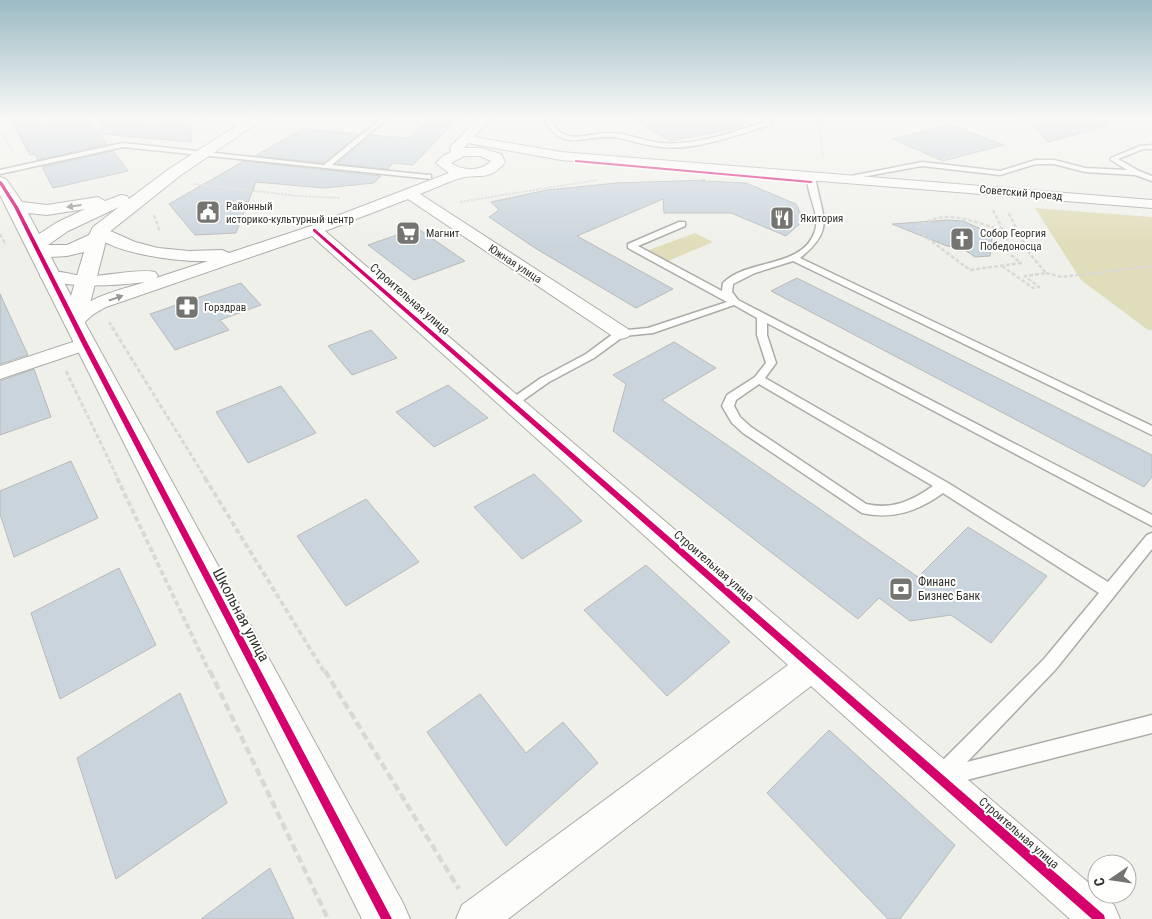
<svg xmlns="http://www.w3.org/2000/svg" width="1152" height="919" font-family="'Roboto Condensed',sans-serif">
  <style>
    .green { fill: #e0ddba }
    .building { fill: #c9d4dd; stroke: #b8bab8 }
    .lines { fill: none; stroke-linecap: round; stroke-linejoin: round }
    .service-casing { stroke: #ababa8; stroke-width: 3 }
    .minor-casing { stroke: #ababa8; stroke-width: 2 }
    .tertiary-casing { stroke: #ababa8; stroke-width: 2 }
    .path-far4 { stroke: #d8d8d7; stroke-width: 2; stroke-dasharray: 2.5 1; stroke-linecap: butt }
    .path-far3 { stroke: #d8d8d7; stroke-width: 2.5; stroke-dasharray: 4 2; stroke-linecap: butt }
    .path-far2 { stroke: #d8d8d7; stroke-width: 3; stroke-dasharray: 4.5 2.5; stroke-linecap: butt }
    .path-far1 { stroke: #d8d8d7; stroke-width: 4; stroke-dasharray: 5.5 3; stroke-linecap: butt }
    .path { stroke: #d8d8d7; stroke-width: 4.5; stroke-dasharray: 8 4; stroke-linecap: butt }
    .service { fill: #fdfdfc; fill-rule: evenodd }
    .minor { fill: #fdfdfc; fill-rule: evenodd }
    .tertiary { fill: #fdfdfc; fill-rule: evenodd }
    .cycleway-casing { stroke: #fffffe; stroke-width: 3 }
    .cycleway { fill: #d6006c; fill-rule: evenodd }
    .oneway { fill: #979795 }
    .labels { text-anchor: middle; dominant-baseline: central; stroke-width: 4; stroke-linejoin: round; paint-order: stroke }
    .far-street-label { font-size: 11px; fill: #31312e; stroke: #fffffe }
    .far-poi-label { font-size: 11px; fill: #31312e; stroke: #fffffe; text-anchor: start }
    .street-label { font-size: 12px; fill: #31312e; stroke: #fffffe }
    .poi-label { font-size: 12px; fill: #31312e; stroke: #fffffe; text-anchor: start }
    .near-street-label { font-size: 15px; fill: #31312e; stroke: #fffffe }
  </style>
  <rect width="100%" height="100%" fill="#f0f0eb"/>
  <!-- green -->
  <g class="green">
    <path d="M1035,208L1152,217V330H1148L1081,280Z"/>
    <path d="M695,233L713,242L668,261L649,250Z"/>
  </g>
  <!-- building -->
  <g class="building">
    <path d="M9,117H35L39,123L73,117H86L107,144L38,160L35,154L30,155Z"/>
    <path d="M102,117H190L192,142L101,134Z"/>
    <path d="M432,117H459L413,165L393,163L388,169L337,164L371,135L409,138Z"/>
    <path d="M630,117H742L743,127L670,141Z"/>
    <path d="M1026,117L1109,121L1110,125L1048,142Z"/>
    <path d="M951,125L1004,145L943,161L892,139Z"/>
    <path d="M302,129L360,134L323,163L255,156Z"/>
    <path d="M113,151L128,171L53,188L42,167Z"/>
    <path d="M244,161L381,176L374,183L324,188L256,182L236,233L195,235L169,204Z"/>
    <path d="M705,180L702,181L746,183L796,204L804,220L786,236L731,213H664L663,199L577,236L673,289L636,308L535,248L489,217L499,210L491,202L547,190L616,183Z"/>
    <path d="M948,220L963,221L986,231L992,238L990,256L975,257L962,248L947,246L892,224Z"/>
    <path d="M417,228L465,261L414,280L368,245Z"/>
    <path d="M797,278L1152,455V477L1144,487L771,291Z"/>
    <path d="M241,283L261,305L220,320L229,330L175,350L150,314Z"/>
    <path d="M0,294L28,355L0,364Z"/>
    <path d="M371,330L397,358L352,375L328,346Z"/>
    <path d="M674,342L716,368L662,400L918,577L968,527L1047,576L991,643L951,615L910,621L879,598L858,619L613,431L626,384L613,375Z"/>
    <path d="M34,369L51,417L0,435V381Z"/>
    <path d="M448,385L488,418L434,447L396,412Z"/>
    <path d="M281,386L316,433L248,463L216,412Z"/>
    <path d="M71,461L98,518L14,557L0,514V491Z"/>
    <path d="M534,474L582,521L522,559L474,507Z"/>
    <path d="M366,499L419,562L346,606L297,536Z"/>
    <path d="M646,565L730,642L667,696L584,610Z"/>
    <path d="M119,568L156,645L60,699L31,613Z"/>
    <path d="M180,693L227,803L116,879L77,758Z"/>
    <path d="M480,694L526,753L563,722L598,763L506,846L427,732Z"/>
    <path d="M829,730L955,845L900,919H888L767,793Z"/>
    <path d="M270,868L294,919H201Z"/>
  </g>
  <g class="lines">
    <!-- service casing -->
    <g class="service-casing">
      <g id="service">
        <path d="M383,117H389L332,165L428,175H431V179L123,147L0,174V170L123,143L324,165Z"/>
        <path d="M547,117H553L551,121C566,147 585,133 609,133C627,133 644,141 661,143C697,146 732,132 765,122L760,117H766L773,123C766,127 756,129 748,132C720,140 691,150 662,147C645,146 629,139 613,137C584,135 563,153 545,121Z"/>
        <path d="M1152,145V149H1143L1118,159L1139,171L1152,176V181L1135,175L1085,172L1054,164H1036L1000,175L922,166L845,180L841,178L922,162L1000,171L1036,160H1054L1085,168L1127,170L1111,160V158L1140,146Z"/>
        <path d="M808,173L815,175C820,215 838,228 800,258L1152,426V435L793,261L755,273L733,284L732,292L738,300L1152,515V526L767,323V335L776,363L765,378L948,483L1108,582L1147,535L1152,533V549L1056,669L967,762L1152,715V733L939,787L932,785L930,778L932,771L1044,659L1099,593L943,493C918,511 893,520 862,513L743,433L732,423L722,406L727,395L755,377L766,363L757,335V318L734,305L653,333L624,336L594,358L549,382L515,406L511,407L505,403L541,378L586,354L617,331L648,328L727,302L628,248V244L679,222H685V226L638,246L722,291L723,283C747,258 803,269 815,231C821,212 804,192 808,173ZM759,384L933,486C912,501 892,510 866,504L751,427L740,417L734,406L736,400Z"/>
      </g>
    </g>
    <!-- minor casing -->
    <g class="minor-casing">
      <g id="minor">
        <path d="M200,117L255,118L257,121L251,125L206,121Z"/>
        <path d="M480,117H492L474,137L561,152L1152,200V208L561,160L468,143L464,148H481L501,154L505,162C490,182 479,173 461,178C447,182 433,189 420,194L628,329L631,333L628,337L621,339L614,337L408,199L325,231L1097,890V894H1101L1114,905L1120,919H1070L811,686L508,919H456L462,905L788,665L312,236L106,307C101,310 94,313 89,318C81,325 80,329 68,326L66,322C83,297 118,291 145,282C111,286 77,288 43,280L40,276L43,272C56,269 71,275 85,276C105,277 139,268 155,272L158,276L156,278L208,261C181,262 107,254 91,231L93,228L99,226L135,242L158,248L189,251L222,250L229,253L308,227L449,173L436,163L443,156L451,152L450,149L451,146ZM464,156H480L491,161C480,172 463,171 451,163Z"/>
        <path d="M85,338L92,340L95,344L92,348L0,379V366Z"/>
      </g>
    </g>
    <!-- tertiary casing -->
    <g class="tertiary-casing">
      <path id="tertiary" d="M250,117H266L181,175L108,233L85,323L403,903L410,919H362L0,195V177L6,179L22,202L47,205L98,197L105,201L121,195L127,196L129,199L169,169ZM119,207L93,227L89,235L67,245H48L68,231ZM85,209L56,223L39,234L28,213L47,215ZM84,252L71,296L51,257L67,256Z"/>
    </g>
    <!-- path-far4 -->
    <g class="path-far4">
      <path d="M822,117L820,124L823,158"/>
      <path d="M785,123L828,124"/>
      <path d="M142,130L162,117"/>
      <path d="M0,132L14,152"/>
      <path d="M194,184L298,196L340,198"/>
      <path d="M460,202L597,180"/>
    </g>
    <!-- path-far3 -->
    <g class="path-far3">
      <path d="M993,210L1011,247L1006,251L1021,263L970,270L918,231V227C945,207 973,222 1002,230"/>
      <path d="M154,215L160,232"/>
      <path d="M0,234L6,245"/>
      <path d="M1002,266L1033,288L1039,287L1025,276L1046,273L1029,253L1008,212"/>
      <path d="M1046,273L1062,277L1152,266"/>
      <path d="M109,322L113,328"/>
    </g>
    <!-- path-far2 -->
    <g class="path-far2">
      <path d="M112,327L206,479"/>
      <path d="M66,371L118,479"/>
    </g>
    <!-- path-far1 -->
    <g class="path-far1">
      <path d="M117,478L210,673"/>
      <path d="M205,478L325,673"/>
    </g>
    <!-- path -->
    <g class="path">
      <path d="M210,671L328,919"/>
      <path d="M325,671L459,889"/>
    </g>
    <!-- service -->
    <use href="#service" class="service"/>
    <!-- minor -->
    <use href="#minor" class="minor"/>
    <!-- tertiary -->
    <use href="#tertiary" class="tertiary"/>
    <!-- cycleway casing -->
    <g class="cycleway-casing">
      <g id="cycleway">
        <path d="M576,160L811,181L813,182L811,183L575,162V160Z"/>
        <path d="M0,181L2,182L18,207L88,344L392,919H381L82,344L14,207L0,185Z"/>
        <path d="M313,229H315L1104,915L1105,919H1092L313,231Z"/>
      </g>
    </g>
    <!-- cycleway -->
    <use href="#cycleway" class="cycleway"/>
  </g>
  <!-- one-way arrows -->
  <defs><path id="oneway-solid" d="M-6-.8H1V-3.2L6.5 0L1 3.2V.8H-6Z" transform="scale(1.25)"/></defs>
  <g class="oneway">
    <use href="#oneway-solid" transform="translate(74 206) rotate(172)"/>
    <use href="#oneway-solid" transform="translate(116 298) rotate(-19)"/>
  </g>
  <!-- sky -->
  <linearGradient id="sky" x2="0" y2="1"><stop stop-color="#9bbac3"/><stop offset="0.48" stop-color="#f8f8f6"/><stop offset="1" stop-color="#f8f8f6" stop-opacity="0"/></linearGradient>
  <rect width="1152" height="245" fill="url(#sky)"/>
  <!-- icons -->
  <defs>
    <g id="civic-square" transform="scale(1.25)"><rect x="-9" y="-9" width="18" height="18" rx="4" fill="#747470" stroke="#fffffe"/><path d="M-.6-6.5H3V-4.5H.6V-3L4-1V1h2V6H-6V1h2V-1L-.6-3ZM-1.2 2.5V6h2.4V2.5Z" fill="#fff"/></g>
    <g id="restaurant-square" transform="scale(1.25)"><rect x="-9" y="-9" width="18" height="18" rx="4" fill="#747470" stroke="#fffffe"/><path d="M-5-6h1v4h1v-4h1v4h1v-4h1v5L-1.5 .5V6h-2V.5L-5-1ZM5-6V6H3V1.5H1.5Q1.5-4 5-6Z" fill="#fff"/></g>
    <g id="supermarket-square" transform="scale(1.25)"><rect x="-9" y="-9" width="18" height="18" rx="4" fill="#747470" stroke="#fffffe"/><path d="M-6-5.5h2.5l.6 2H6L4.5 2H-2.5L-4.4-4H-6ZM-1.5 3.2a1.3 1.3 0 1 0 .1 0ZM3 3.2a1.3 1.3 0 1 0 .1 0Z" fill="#fff"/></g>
    <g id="church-square" transform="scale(1.25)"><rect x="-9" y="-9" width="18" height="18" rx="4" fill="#747470" stroke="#fffffe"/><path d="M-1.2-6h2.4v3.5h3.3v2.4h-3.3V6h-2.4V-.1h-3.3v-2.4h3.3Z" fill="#fff"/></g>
    <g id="pharmacy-square" transform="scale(1.25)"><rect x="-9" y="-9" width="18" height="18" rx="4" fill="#747470" stroke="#fffffe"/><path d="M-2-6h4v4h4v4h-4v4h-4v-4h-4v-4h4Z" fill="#fff"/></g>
    <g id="bank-square" transform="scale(1.25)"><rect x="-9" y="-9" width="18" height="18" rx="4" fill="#747470" stroke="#fffffe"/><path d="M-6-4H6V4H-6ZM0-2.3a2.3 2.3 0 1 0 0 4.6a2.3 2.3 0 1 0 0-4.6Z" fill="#fff"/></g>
  </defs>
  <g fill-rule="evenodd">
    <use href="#civic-square" x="208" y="212"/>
    <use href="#restaurant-square" x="782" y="218"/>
    <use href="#supermarket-square" x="408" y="233"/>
    <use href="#church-square" x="962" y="239"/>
    <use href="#pharmacy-square" x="187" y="307"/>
    <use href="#bank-square" x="901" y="589"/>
  </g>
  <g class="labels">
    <!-- far-street labels -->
    <g class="far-street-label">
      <text transform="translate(1021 193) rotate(5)">Советский проезд</text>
      <text transform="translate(515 264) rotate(33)">Южная улица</text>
    </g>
    <!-- far-poi labels -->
    <g class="far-poi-label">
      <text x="226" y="206">Районный<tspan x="226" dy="13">историко-культурный центр</tspan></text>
      <text x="800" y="218">Якитория</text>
      <text x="426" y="233">Магнит</text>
      <text x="980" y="233">Собор Георгия<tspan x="980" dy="13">Победоносца</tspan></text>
      <text x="204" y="307">Горздрав</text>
    </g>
    <!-- street labels -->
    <g class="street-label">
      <text transform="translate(410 299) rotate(41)">Строительная улица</text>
      <text transform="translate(714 566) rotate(41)">Строительная улица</text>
      <text transform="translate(1019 833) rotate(41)">Строительная улица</text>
    </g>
    <!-- poi labels -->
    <g class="poi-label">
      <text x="918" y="582">Финанс<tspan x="918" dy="14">Бизнес Банк</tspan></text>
    </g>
    <!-- near-street labels -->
    <g class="near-street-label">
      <text transform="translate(241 615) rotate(62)">Школьная улица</text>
    </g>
  </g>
  <!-- north arrow -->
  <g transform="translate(1112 879) rotate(257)"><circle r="24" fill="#fffffe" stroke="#adadab"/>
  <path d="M0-4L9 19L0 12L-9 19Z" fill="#747470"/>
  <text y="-8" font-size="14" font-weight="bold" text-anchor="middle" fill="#31312e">С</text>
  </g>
</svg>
